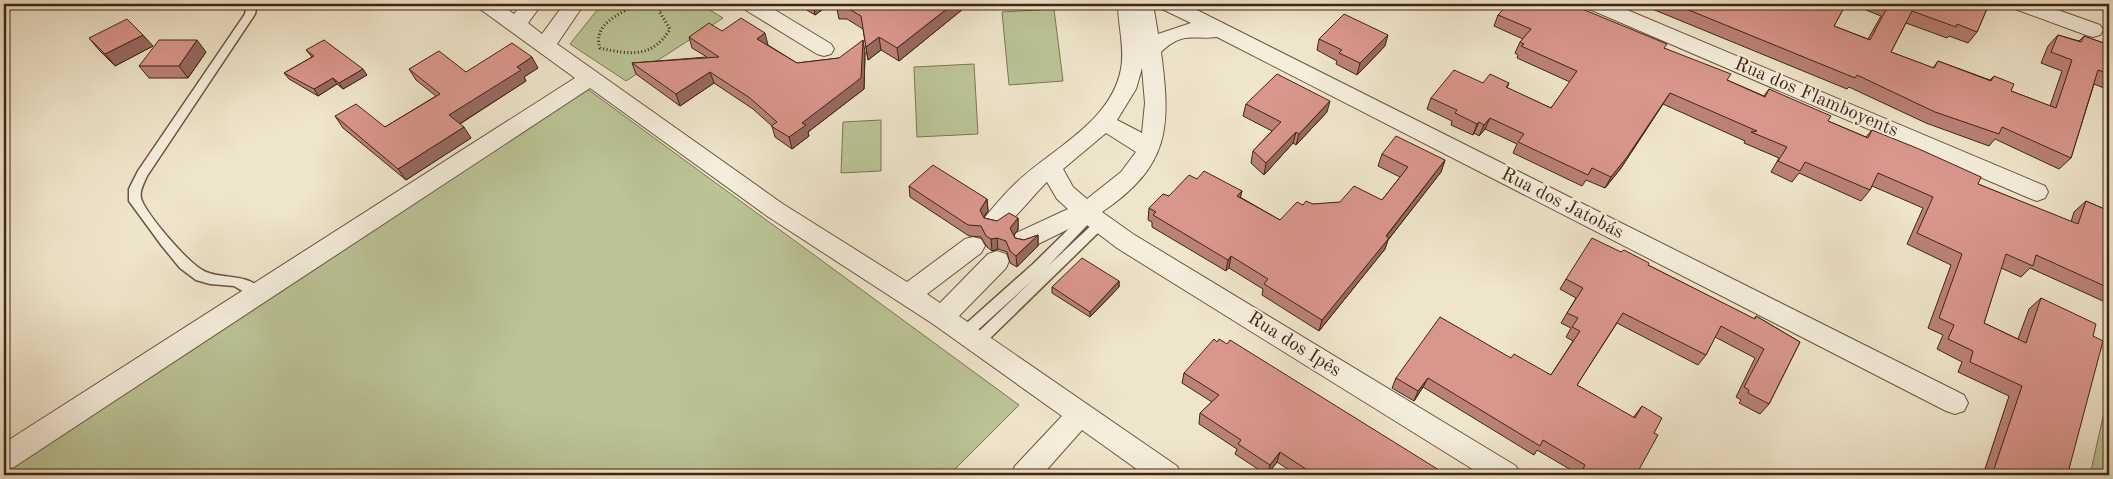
<svg xmlns="http://www.w3.org/2000/svg" width="2113" height="479" font-family="'Old Standard TT',serif">
  <style>
    .green { fill: #bbc496; stroke: #7e7454 }
    .lines { fill: none; stroke-linecap: round; stroke-linejoin: round }
    .lane-casing { stroke: #6c5540; stroke-width: 3 }
    .street-casing { stroke: #6c5540; stroke-width: 2 }
    .path { stroke: #402511; stroke-width: 3; stroke-dasharray: 1 2.5; stroke-linecap: butt }
    .lane { fill: #f5eedd; fill-rule: evenodd }
    .street { fill: #f5eedd; fill-rule: evenodd }
    .wall { fill: #bb8178; stroke: #402511 }
    .shaded-wall { fill: #986962; stroke: #402511 }
    .building { fill: #d9968c; stroke: #402511 }
    .labels { text-anchor: middle; dominant-baseline: central; stroke-width: 4.5; stroke-linejoin: round; paint-order: stroke }
    .street-label { font-size: 19px; fill: #402511; stroke: #f5eedd }
  </style>
  <rect width="100%" height="100%" fill="#efe5cb"/>
  <filter id="stains"><feTurbulence type="fractalNoise" baseFrequency=".004" numOctaves="4"/><feColorMatrix values="0 0 0 0 .2 0 0 0 0 .09 0 0 0 0 .02 0 0 0 .5 -.17"/></filter>
  <radialGradient id="worn" r=".72"><stop offset=".6" stop-color="#630" stop-opacity="0"/><stop offset="1" stop-color="#630" stop-opacity=".3"/></radialGradient>
  <!-- green -->
  <g class="green">
    <path d="M602,4H700L723,18L626,81L570,44Z"/>
    <path d="M1054,9L1063,81L1009,85L1002,12Z"/>
    <path d="M974,64L978,134L917,137L914,67Z"/>
    <path d="M582,85L1019,405L952,472L956,475H4V465Z"/>
    <path d="M881,120V171L841,173L843,122Z"/>
    <path d="M2109,390V475H2090Z"/>
  </g>
  <g class="lines">
    <!-- lane casing -->
    <g class="lane-casing">
      <g id="lane">
        <path d="M247,4H257L255,14L147,176C144,183 138,193 142,201C149,217 190,266 206,272C225,280 253,272 264,295L263,299L258,300L234,286L210,284L196,280L180,268L162,246L129,201V189L138,171L245,14Z"/>
        <path d="M1090,210L1094,212L1096,215L1094,218L1048,266L1096,221H1104L1106,224L1104,227L982,346L977,348L972,346L970,342L972,338L1035,278L970,337L965,339L960,337L958,333L960,329L1033,264L1086,212Z"/>
      </g>
    </g>
    <!-- street casing -->
    <g class="street-casing">
      <g id="street">
        <path d="M477,4H500L514,14L522,4H542L528,23L542,34L564,4H584L557,44L783,204L907,282L965,239L973,237L981,239L985,246L981,253L927,294L940,303L988,254L997,251L1006,254L1009,261L1006,268L959,316L1177,466L1181,475H1145L1082,430L1042,475H1011L1015,466L1062,416L933,324L767,216L590,88L14,467L4,470V443L575,78L480,9Z"/>
        <path d="M741,4H765L831,44L834,49L831,54L824,56L817,54L744,9Z"/>
        <path d="M1118,4H1153L1158,34L1191,23L1162,9L1159,4H1185L1964,395L1968,403L1964,411L1955,414L1946,411L1217,37C1192,40 1183,31 1161,52C1171,128 1170,166 1102,212L1133,234L1516,466L1520,475H1482L1117,248L1083,222L1032,247L1024,249L1016,247L1012,240L1016,233L1068,209L1057,199L1047,182C1035,193 1012,223 1001,229C996,232 991,230 986,228L982,222L986,216C996,204 1006,192 1017,182C1053,148 1111,122 1121,69C1125,47 1118,26 1118,4ZM1142,68L1145,103L1142,133L1117,120L1136,89ZM1106,133L1136,152L1121,172L1087,199L1073,187L1063,169Z"/>
        <path d="M1586,4H1613L2045,186L2048,192L2045,198L2037,201L2029,198L1589,9Z"/>
        <path d="M2012,4H2041L2100,25L2103,30L2100,35L2093,37L2086,35L2015,9Z"/>
      </g>
    </g>
    <!-- path -->
    <path class="path" d="M637,4C620,14 592,24 600,48C630,55 653,58 670,29L659,11L668,4"/>
    <!-- lane -->
    <use href="#lane" class="lane"/>
    <!-- street -->
    <use href="#street" class="street"/>
  </g>
  <!-- wall -->
  <g class="wall">
    <path d="M797,4H830L815,15Z"/>
    <path d="M836,4H963V9L899,61L881,50L868,60L863,29L847,19H839Z"/>
    <path d="M1241,4H1257L1252,9Z"/>
    <path d="M1264,4H1278L1274,8Z"/>
    <path d="M1640,4H1846L1834,26L1868,39L1881,16L1851,4H1989L1977,32L1968,43L1949,36L1947,38L1906,23L1891,52L1933,68L1938,61L1990,80L1994,76L2011,91L2050,106L2062,71L2041,63L2048,46L2058,35L2079,41L2084,36L2109,45V90L2094,84L2071,158L2059,169L1995,139L1989,146L1926,123L1849,87L1847,89Z"/>
    <path d="M2090,4H2109V11Z"/>
    <path d="M1498,15L1664,48L1727,80L1764,96L1769,89L1828,121L1866,137L1872,130L1978,184L2071,222L2074,212L2086,201L2109,211V296L2103,301L2030,268L2021,277L2001,268L1984,323L2018,339L2029,309L2041,298L2093,336L2069,469L2071,475H1983L2009,396L1958,372L1962,362L1937,349L1943,335L1928,328L1951,265L1907,244L1923,208L1872,186L1870,190L1861,201L1799,173L1792,182L1771,172L1779,158L1744,143L1745,141L1663,104L1621,168L1605,188L1586,180L1582,186L1513,153L1517,144L1485,129L1479,136L1474,133L1473,135L1451,125L1452,121L1427,109L1431,98L1483,83H1509L1507,88L1551,108L1570,82L1517,58L1518,55L1515,53L1520,42L1523,39L1494,26Z"/>
    <path d="M722,31L768,45L797,63L839,58L865,52L864,89L808,132L809,136L792,149L775,137L772,126L753,109L714,83L680,106L636,74L632,63L707,57L692,48L689,37Z"/>
    <path d="M89,38L153,46L115,66L99,50Z"/>
    <path d="M1319,39L1385,46L1357,75L1336,64L1337,61L1317,50Z"/>
    <path d="M306,50L367,75L343,89L337,84L318,96L289,79L284,73L312,57Z"/>
    <path d="M206,52L188,78H149L139,66Z"/>
    <path d="M538,68L524,77L526,81L460,124L471,138L406,180L343,128L335,116L385,127L436,96L416,80L409,69L466,72Z"/>
    <path d="M1246,104L1327,112L1296,145L1293,143L1264,175L1251,163L1253,151L1272,131L1243,116Z"/>
    <path d="M1382,154L1445,160L1441,172L1388,240L1385,249L1319,331L1262,295L1263,289L1229,268L1226,271L1152,227V222L1148,220L1149,208L1197,179L1242,191L1240,197L1280,220L1303,205L1382,200L1400,177L1378,166Z"/>
    <path d="M909,186L987,199L988,211L984,217V218L997,221L1018,218V230L1014,235L1015,238L1024,240L1038,235V246L1017,267L1010,263L1007,252L998,249L992,251L987,247L981,237L969,236L910,197Z"/>
    <path d="M1621,252L1648,265L1754,319L1756,316L1800,342L1769,404L1760,414L1739,403L1741,400L1736,397L1755,358L1715,337L1706,355L1698,365L1617,323L1577,385L1633,418L1642,406L1654,433L1636,475H1578V474L1537,450L1534,455L1423,387L1414,401L1392,388L1396,378L1511,358L1551,375L1573,341L1566,337L1571,328L1561,323L1576,298L1560,289L1566,279Z"/>
    <path d="M1119,281V287L1090,317L1052,293V287Z"/>
    <path d="M1184,373L1447,475H1297L1277,462L1267,475L1235,454L1237,449L1199,424L1200,413L1212,402L1182,383Z"/>
  </g>
  <!-- shaded-wall -->
  <g class="shaded-wall">
    <path d="M813,4H830L815,15Z"/>
    <path d="M953,4H963V9L899,61L897,48Z"/>
    <path d="M1253,4H1257L1252,9Z"/>
    <path d="M765,33L768,45L760,50L757,39Z"/>
    <path d="M143,35L153,46L115,66L105,54Z"/>
    <path d="M1388,35L1385,46L1357,75L1360,63Z"/>
    <path d="M879,37L881,50L868,60L866,47Z"/>
    <path d="M197,40L206,52L188,78L179,66Z"/>
    <path d="M863,40L865,52L864,89L808,132L809,136L792,149L789,137L802,123Z"/>
    <path d="M532,57L538,68L524,77L526,81L456,126L449,115L517,67Z"/>
    <path d="M363,69L367,75L343,89L339,83Z"/>
    <path d="M710,72L714,83L680,106L676,94Z"/>
    <path d="M333,78L337,84L318,96L314,89Z"/>
    <path d="M1670,93L1663,104L1621,168L1605,188L1611,177Z"/>
    <path d="M1330,101L1327,112L1296,145L1299,134Z"/>
    <path d="M1490,118L1485,129L1479,136L1484,125Z"/>
    <path d="M1479,122L1474,133L1473,135L1477,124Z"/>
    <path d="M464,127L471,138L406,180L398,169Z"/>
    <path d="M1296,132L1293,143L1264,175L1266,163Z"/>
    <path d="M1445,160L1441,172L1388,240L1385,249L1319,331L1322,320Z"/>
    <path d="M1242,191L1239,203L1237,196Z"/>
    <path d="M987,199L988,211L980,221V210Z"/>
    <path d="M1018,218V230L1010,239V228Z"/>
    <path d="M1038,235V246L1017,267L1016,256Z"/>
    <path d="M997,238L998,249L992,251L991,239Z"/>
    <path d="M1231,256L1229,268L1226,271L1228,260Z"/>
    <path d="M1119,281V287L1090,317V312Z"/>
    <path d="M1428,378L1423,387L1414,401L1418,391Z"/>
    <path d="M1280,452L1277,462L1267,475L1270,465Z"/>
  </g>
  <!-- building -->
  <g class="building">
    <path d="M836,4H953L897,48L879,37L866,47L861,16L844,6H836Z"/>
    <path d="M1508,4H1570L1667,44L1664,48L1731,74L1727,80L1765,97L1769,89L1831,116L1828,121L1868,138L1872,130L1919,149L1981,177L1978,184L2078,224L2086,201L2109,211V288L2036,255L2033,266L2006,254L1984,323L2026,343L2041,298L2096,324L2093,336L2103,341L2069,469L2072,470L2071,475H1992L2022,386L1970,362L1973,351L1948,339L1954,325L1939,318L1962,254L1917,233L1933,197L1878,173L1870,190L1805,162L1800,171L1778,161L1787,147L1751,132L1757,131L1670,93L1627,157L1611,177L1592,168L1588,175L1518,142L1524,134L1490,118L1484,125L1479,122L1477,124L1455,113L1457,110L1431,98L1454,70L1483,83L1490,74L1509,83L1506,87L1551,108L1577,71L1521,46L1524,44L1520,42L1531,29L1498,15Z"/>
    <path d="M1674,4H1846L1834,26L1870,40L1889,4H1887H1989L1977,32L1957,24L1956,27L1912,11L1891,52L1934,68L1938,61L1991,81L1994,76L2014,84L2011,91L2056,108L2072,60L2051,52L2058,35L2081,42L2084,36L2109,45V74L2098,70L2071,158L2002,127L1999,134L1935,112L1857,75L1855,78Z"/>
    <path d="M1344,14L1388,35L1360,63L1339,53L1342,50L1319,39Z"/>
    <path d="M741,18L765,33L757,39L797,63L839,58L863,40L861,78L802,123L806,125L789,137L771,126L777,122L750,98L710,72L676,94L632,63L719,57L689,37L709,23L722,31Z"/>
    <path d="M127,19L143,35L105,54L89,38Z"/>
    <path d="M159,40H197L179,66H139Z"/>
    <path d="M324,40L363,69L339,83L333,78L314,89L284,73L314,56L306,50Z"/>
    <path d="M512,43L532,57L517,67L521,70L449,115L464,127L398,169L335,116L356,104L385,127L440,94L409,69L439,51L466,72Z"/>
    <path d="M1277,74L1330,101L1299,134L1296,132L1266,163L1253,151L1281,122L1246,104Z"/>
    <path d="M1396,136L1445,160L1386,236L1389,238L1322,320L1264,284L1268,279L1231,256L1228,260L1153,215L1156,212L1149,208L1163,194L1169,196L1189,175L1197,179L1204,171L1242,191L1237,196L1280,220L1297,202L1303,205L1306,201L1313,204L1340,202L1354,186L1382,200L1408,167L1382,154Z"/>
    <path d="M933,165L987,199L980,210L984,218L997,221L1009,213L1018,218L1010,228L1015,238L1024,240L1038,235L1016,256L1010,251L1006,241L997,238L991,239L986,236L981,226L968,225L909,186Z"/>
    <path d="M1592,238L1621,252L1624,250L1649,263L1648,265L1755,319L1756,316L1800,342L1769,404L1748,393L1749,390L1744,387L1764,349L1721,326L1706,355L1623,313L1577,385L1635,418L1642,406L1662,418L1654,433L1658,435L1636,475H1590L1582,471L1585,465L1543,440L1540,446L1428,378L1418,391L1396,378L1440,317L1511,358L1514,354L1551,375L1580,331L1572,327L1578,318L1567,313L1583,288L1566,279Z"/>
    <path d="M1082,258L1119,281L1090,312L1052,287Z"/>
    <path d="M1214,339L1217,342L1219,339L1227,344L1230,340L1447,475H1315L1280,452L1270,465L1238,444L1241,440L1200,413L1219,395L1184,373Z"/>
  </g>
  <g class="labels">
    <!-- street labels -->
    <g class="street-label">
      <text transform="translate(1816 98) rotate(23)">Rua dos Flamboyents</text>
      <text transform="translate(1562 204) rotate(27)">Rua dos Jatobás</text>
      <text transform="translate(1294 345) rotate(32)">Rua dos Ipês</text>
    </g>
  </g>
  <!-- margin -->
  <rect width="2113" height="479" fill="none" stroke="#efe5cb" stroke-width="20"/>
  <rect x="5" y="5" width="2103" height="469" fill="none" stroke="#402511" stroke-width="2.5"/>
  <rect x="10" y="10" width="2093" height="459" fill="none" stroke="#402511"/>
  <rect width="100%" height="100%" filter="url(#stains)"/>
  <rect width="100%" height="100%" fill="url(#worn)"/>
</svg>
